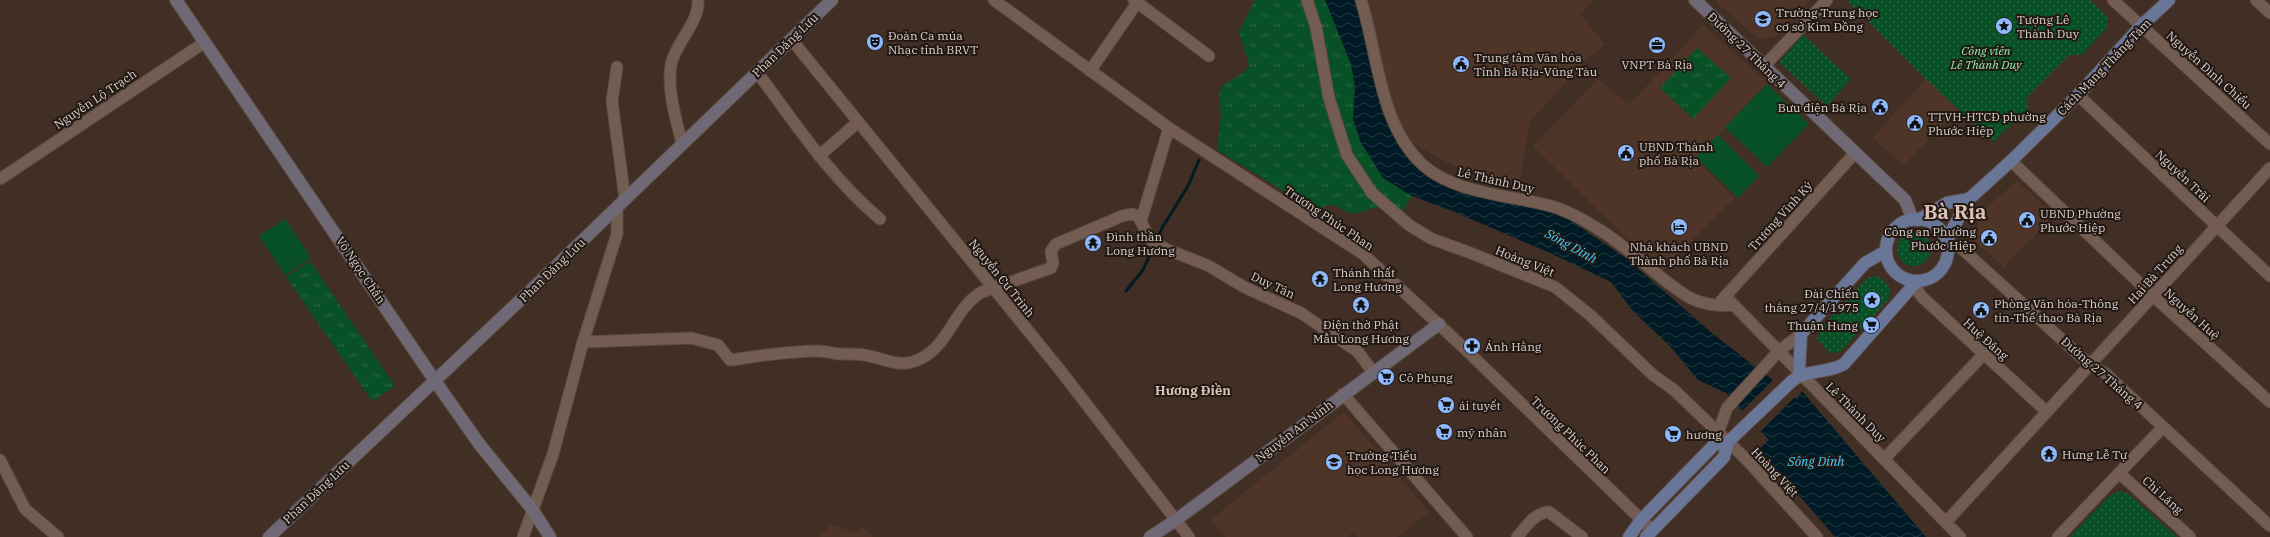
<svg xmlns="http://www.w3.org/2000/svg" width="2270" height="537" font-family="'IBM Plex Serif',serif">
  <style>
    .built { fill: #4e3527 }
    .grass { fill: url(#grass-tufts) }
    .park { fill: url(#park-dots) }
    .pitch { fill: #085025 }
    .water { fill: url(#water-waves) }
    .pier { fill: #412e24 }
    .lines { fill: none; stroke-linecap: round; stroke-linejoin: round }
    .stream { stroke: #001b25; stroke-width: 3 }
    .street-casing { stroke: #5a4a41; stroke-width: 13 }
    .secondary-casing { stroke: #5a4a41; stroke-width: 14 }
    .primary-casing { stroke: #5a4a41; stroke-width: 14 }
    .street { stroke: #735d52; stroke-width: 11 }
    .secondary { stroke: #6e6975; stroke-width: 12 }
    .primary { stroke: #697698; stroke-width: 12 }
    .labels { text-anchor: middle; dominant-baseline: central; stroke-width: 4; stroke-linejoin: round; paint-order: stroke }
    .poi-label { font-size: 12px; fill: #dcd0c9; stroke: #211814; text-anchor: start }
    .street-label { font-size: 12px; fill: #dcd0c9; stroke: #211814 }
    .park-label { font-size: 12px; font-style: italic; fill: #92f2aa; stroke: #211814 }
    .water-label { font-size: 13px; font-style: italic; fill: #41cfff; stroke: #211814 }
    .neighbourhood-label { font-size: 13px; font-weight: bold; fill: #dbc2b5; stroke: #211814 }
    .town-label { font-size: 20px; font-weight: bold; fill: #dbc2b5; stroke: #211814 }
  </style>
  <defs>
    <pattern id="grass-tufts" width="24" height="20" patternUnits="userSpaceOnUse"><rect width="24" height="20" fill="#085025"/><path d="M3 7l-1-3M5 7V3M7 7l1-3M15 17l-1-3M17 17v-4M19 17l1-3" fill="none" stroke="#2b6843"/></pattern>
    <pattern id="park-dots" width="8" height="8" patternUnits="userSpaceOnUse"><rect width="8" height="8" fill="#085025"/><path d="M2 2h.1M6 6h.1" fill="none" stroke="#2b6843" stroke-width="1.8" stroke-linecap="round"/></pattern>
    <pattern id="water-waves" width="16" height="10" patternUnits="userSpaceOnUse"><rect width="16" height="10" fill="#001b25"/><path d="M0 5q4-4 8 0t8 0" fill="none" stroke="#253b43"/></pattern>
  </defs>
  <rect width="100%" height="100%" fill="#412e24"/>
  <!-- built -->
  <g class="built">
    <path d="M1365,0H1594L1580,14L1605,44L1584,62L1530,122L1520,182L1459,169L1412,143L1396,114Z"/>
    <path d="M1714,0H1810L1775,37L1758,39Z"/>
    <path d="M1703,25L1768,83L1695,159L1734,198L1661,272L1533,146L1598,79L1629,105Z"/>
    <path d="M1926,79L1958,109L1903,166L1873,137Z"/>
    <path d="M2017,181L2054,215L2004,267L1971,238L1985,209Z"/>
    <path d="M1344,412L1429,512L1397,537H1358L1354,532L1347,537H1225L1210,520Z"/>
    <path d="M830,525L856,532L863,528L873,537H819Z"/>
  </g>
  <!-- grass -->
  <g class="grass">
    <path d="M1255,0H1325L1351,64L1355,86L1353,103L1383,178L1412,196L1401,213C1393,214 1389,210 1381,208C1372,206 1364,212 1356,213C1339,215 1336,194 1317,212L1217,150L1221,114L1219,95L1222,86L1244,72L1249,65L1239,32Z"/>
    <path d="M1697,48L1731,78L1693,119L1660,88Z"/>
    <path d="M310,261L395,386L372,401L286,277Z"/>
  </g>
  <!-- park -->
  <g class="park">
    <path d="M1847,0H2090L2108,18L2106,29L2082,55H2069L2026,98L2028,109L1993,142L1926,79Z"/>
    <path d="M1803,35L1851,79L1827,106L1779,62Z"/>
    <circle cx="1914" cy="249" r="17"/>
    <path d="M1877,276C1887,283 1892,287 1889,299L1840,352L1830,353L1818,340L1821,328L1867,278Z"/>
    <path d="M2118,491L2127,493L2177,537H2070L2107,498Z"/>
  </g>
  <!-- pitch -->
  <g class="pitch">
    <path d="M1767,84L1809,124L1767,167L1725,127Z"/>
    <path d="M1718,135L1759,176L1738,198L1696,157Z"/>
    <path d="M285,219L311,258L285,275L259,236Z"/>
  </g>
  <!-- water -->
  <path class="water" d="M1325,0H1355L1364,24L1392,131L1401,148L1417,166L1445,186L1472,195L1524,202L1570,220L1627,259L1713,334L1797,399L1802,391L1926,537H1835L1759,449L1769,440L1726,393L1698,380L1670,346L1633,311L1611,282L1550,253L1450,210L1412,196L1383,178L1360,141L1353,119L1355,86L1351,64Z"/>
  <!-- pier -->
  <path class="pier" d="M1775,378L1796,396L1760,432L1741,412Z"/>
  <g class="lines">
    <!-- stream -->
    <path class="stream" d="M1126,291L1143,270L1162,228L1188,186L1199,160"/>
    <!-- street casing -->
    <g class="street-casing">
      <g id="street">
        <path d="M994,0L1169,128L1363,254L1463,347L1652,530"/>
        <path d="M1134,0L1209,56"/>
        <path d="M1307,0L1316,27L1329,98L1347,155L1372,193L1409,225L1432,239L1468,252L1555,287L1590,315L1653,375L1674,390L1745,458L1817,537"/>
        <path d="M1361,0C1378,53 1379,125 1423,165C1455,194 1511,195 1551,206C1566,210 1582,219 1595,227C1628,246 1655,276 1687,296C1700,304 1719,307 1734,305"/>
        <path d="M2113,0L2270,144"/>
        <path d="M2256,0L2270,13"/>
        <path d="M791,39L1060,370L1189,537"/>
        <path d="M1764,66L1827,0"/>
        <path d="M617,67L612,101L625,199"/>
        <path d="M1090,71L1139,0"/>
        <path d="M757,72C795,123 830,177 880,219"/>
        <path d="M2078,95L2270,276"/>
        <path d="M682,144C676,118 667,91 671,65C674,45 700,22 698,0"/>
        <path d="M819,156L858,122"/>
        <path d="M2011,161L2153,296L2270,402"/>
        <path d="M0,179L205,42"/>
        <path d="M1141,221L1169,128"/>
        <path d="M1947,248L1955,246L1960,247L2090,365L2105,373L2270,526"/>
        <path d="M1917,281V290L1922,297L2047,412"/>
        <path d="M1725,296L1960,537"/>
        <path d="M1721,301L1855,153"/>
        <path d="M583,342L691,338L718,345L730,360C759,356 788,351 818,351C825,351 832,353 839,354C849,354 860,353 869,356C889,360 902,369 922,358C950,343 955,307 982,292L1051,268L1053,263L1051,251L1056,244L1122,216L1132,214L1138,216L1150,239L1166,249L1209,266L1244,287L1301,313L1358,352L1373,372"/>
        <path d="M1343,394L1467,537"/>
        <path d="M1716,438L1727,408L1779,351L1801,334"/>
        <path d="M1884,459L1984,354"/>
        <path d="M0,460L25,509L58,537"/>
        <path d="M2119,473L2190,537"/>
        <path d="M1946,522L2270,168"/>
        <path d="M523,537L553,454L583,342L617,234V207"/>
        <path d="M1517,537C1526,527 1535,512 1549,512L1582,537"/>
        <path d="M2058,537L2163,427"/>
      </g>
    </g>
    <!-- secondary casing -->
    <g class="secondary-casing">
      <g id="secondary">
        <path d="M176,0L435,381L480,445L532,509L550,537"/>
        <path d="M1695,0L1905,200L1913,220"/>
        <path d="M269,537L530,291L832,0"/>
        <path d="M1150,537L1176,520L1439,324"/>
      </g>
    </g>
    <!-- primary casing -->
    <g class="primary-casing">
      <g id="primary">
        <circle cx="1917" cy="250" r="31"/>
        <path d="M1918,220L1947,203L1969,199"/>
        <path d="M1946,241L1969,199L2011,161L2078,95L2141,26L2169,0"/>
        <path d="M1799,374L1801,334L1865,263L1886,251"/>
        <path d="M1629,537L1641,520L1714,445L1728,442"/>
        <path d="M1646,537L1724,457L1728,442L1792,381C1806,369 1827,374 1844,364L1917,281"/>
      </g>
    </g>
    <!-- street -->
    <use href="#street" class="street"/>
    <!-- secondary -->
    <use href="#secondary" class="secondary"/>
    <!-- primary -->
    <use href="#primary" class="primary"/>
  </g>
  <!-- icons -->
  <defs>
    <g id="school-disc" transform="scale(0.9)"><circle r="9.5" fill="#8eb9fd" stroke="#211814"/><path d="M0-5L7-2L0 1L-7-2ZM-4 1L0 2.5L4 1V4Q0 6-4 4Z" fill="#111"/></g>
    <g id="sight-disc" transform="scale(0.9)"><circle r="9.5" fill="#8eb9fd" stroke="#211814"/><path d="M0-6L1.8-2.2L6-1.7L2.9 1.2L3.7 5.4L0 3.3L-3.7 5.4L-2.9 1.2L-6-1.7L-1.8-2.2Z" fill="#111"/></g>
    <g id="theatre-disc" transform="scale(0.9)"><circle r="9.5" fill="#8eb9fd" stroke="#211814"/><path d="M-5-5.5Q0-4 5-5.5V0Q5 5 0 6Q-5 5-5 0ZM-3.3-2.5H-1v1.5H-3.3ZM1-2.5H3.3v1.5H1ZM-2.8 1Q0 5.5 2.8 1Z" fill="#111"/></g>
    <g id="office-disc" transform="scale(0.9)"><circle r="9.5" fill="#8eb9fd" stroke="#211814"/><path d="M-6-3h4V-5.5h4V-3h4V5H-6ZM-1-4.5V-3h2v-1.5ZM-6 0V1H6V0Z" fill="#111"/></g>
    <g id="civic-disc" transform="scale(0.9)"><circle r="9.5" fill="#8eb9fd" stroke="#211814"/><path d="M-.6-6.5H3V-4.5H.6V-3L4-1V1h2V6H-6V1h2V-1L-.6-3ZM-1.2 2.5V6h2.4V2.5Z" fill="#111"/></g>
    <g id="hotel-disc" transform="scale(0.9)"><circle r="9.5" fill="#8eb9fd" stroke="#211814"/><path d="M-6-4.5h1.5V1H6V5H4.5V3h-9V5H-6ZM-4 0a1.8 1.8 0 1 1 3.6 0ZM.5 0V-2.5h3Q6-2.5 6 0Z" fill="#111"/></g>
    <g id="temple-disc" transform="scale(0.9)"><circle r="9.5" fill="#8eb9fd" stroke="#211814"/><path d="M0-6L5-2H3V0L6.5 2.5H4V6H1.5V3h-3V6H-4V2.5H-6.5L-3 0V-2H-5Z" fill="#111"/></g>
    <g id="supermarket-disc" transform="scale(0.9)"><circle r="9.5" fill="#8eb9fd" stroke="#211814"/><path d="M-6-5.5h2.5l.6 2H6L4.5 2H-2.5L-4.4-4H-6ZM-1.5 3.2a1.3 1.3 0 1 0 .1 0ZM3 3.2a1.3 1.3 0 1 0 .1 0Z" fill="#111"/></g>
    <g id="pharmacy-disc" transform="scale(0.9)"><circle r="9.5" fill="#8eb9fd" stroke="#211814"/><path d="M-2-6h4v4h4v4h-4v4h-4v-4h-4v-4h4Z" fill="#111"/></g>
  </defs>
  <g fill-rule="evenodd">
    <use href="#school-disc" x="1763" y="19"/>
    <use href="#sight-disc" x="2004" y="26"/>
    <use href="#theatre-disc" x="875" y="42"/>
    <use href="#office-disc" x="1657" y="45"/>
    <use href="#civic-disc" x="1461" y="64"/>
    <use href="#civic-disc" x="1880" y="107"/>
    <use href="#civic-disc" x="1915" y="123"/>
    <use href="#civic-disc" x="1626" y="153"/>
    <use href="#civic-disc" x="2027" y="220"/>
    <use href="#hotel-disc" x="1679" y="227"/>
    <use href="#civic-disc" x="1989" y="238"/>
    <use href="#temple-disc" x="1093" y="243"/>
    <use href="#temple-disc" x="1320" y="279"/>
    <use href="#sight-disc" x="1872" y="300"/>
    <use href="#temple-disc" x="1361" y="305"/>
    <use href="#civic-disc" x="1981" y="310"/>
    <use href="#supermarket-disc" x="1871" y="325"/>
    <use href="#pharmacy-disc" x="1472" y="346"/>
    <use href="#supermarket-disc" x="1386" y="377"/>
    <use href="#supermarket-disc" x="1446" y="405"/>
    <use href="#supermarket-disc" x="1444" y="432"/>
    <use href="#supermarket-disc" x="1673" y="434"/>
    <use href="#temple-disc" x="2049" y="454"/>
    <use href="#school-disc" x="1334" y="462"/>
  </g>
  <g class="labels">
    <!-- poi labels -->
    <g class="poi-label">
      <text x="1776" y="12">Trường Trung học<tspan x="1776" dy="14">cơ sở Kim Đồng</tspan></text>
      <text x="2017" y="19">Tượng Lê<tspan x="2017" dy="14">Thành Duy</tspan></text>
      <text x="888" y="35">Đoàn Ca múa<tspan x="888" dy="14">Nhạc tỉnh BRVT</tspan></text>
      <text x="1474" y="57">Trung tâm Văn hóa<tspan x="1474" dy="14">Tỉnh Bà Rịa-Vũng Tàu</tspan></text>
      <text x="1657" y="64" text-anchor="middle">VNPT Bà Rịa</text>
      <text x="1867" y="107" text-anchor="end">Bưu điện Bà Rịa</text>
      <text x="1928" y="116">TTVH-HTCĐ phường<tspan x="1928" dy="14">Phước Hiệp</tspan></text>
      <text x="1639" y="146">UBND Thành<tspan x="1639" dy="14">phố Bà Rịa</tspan></text>
      <text x="2040" y="213">UBND Phường<tspan x="2040" dy="14">Phước Hiệp</tspan></text>
      <text x="1976" y="231" text-anchor="end">Công an Phường<tspan x="1976" dy="14">Phước Hiệp</tspan></text>
      <text x="1106" y="236">Đình thần<tspan x="1106" dy="14">Long Hương</tspan></text>
      <text x="1679" y="246" text-anchor="middle">Nhà khách UBND<tspan x="1679" dy="14">Thành phố Bà Rịa</tspan></text>
      <text x="1333" y="272">Thánh thất<tspan x="1333" dy="14">Long Hương</tspan></text>
      <text x="1859" y="293" text-anchor="end">Đài Chiến<tspan x="1859" dy="14">thắng 27/4/1975</tspan></text>
      <text x="1994" y="303">Phòng Văn hóa-Thông<tspan x="1994" dy="14">tin-Thể thao Bà Rịa</tspan></text>
      <text x="1361" y="324" text-anchor="middle">Điện thờ Phật<tspan x="1361" dy="14">Mẫu Long Hương</tspan></text>
      <text x="1858" y="325" text-anchor="end">Thuận Hưng</text>
      <text x="1485" y="346">Ánh Hằng</text>
      <text x="1399" y="377">Cô Phụng</text>
      <text x="1459" y="405">ái tuyết</text>
      <text x="1457" y="432">mỹ nhân</text>
      <text x="1686" y="434">hương</text>
      <text x="2062" y="454">Hưng Lễ Tự</text>
      <text x="1347" y="455">Trường Tiểu<tspan x="1347" dy="14">học Long Hương</tspan></text>
    </g>
    <!-- street labels -->
    <g class="street-label">
      <text transform="translate(785 45) rotate(-44)">Phan Đăng Lưu</text>
      <text transform="translate(1747 50) rotate(44)">Đường 27 Tháng 4</text>
      <text transform="translate(2104 67) rotate(-46)">Cách Mạng Tháng Tám</text>
      <text transform="translate(2209 70) rotate(42)">Nguyễn Đình Chiểu</text>
      <text transform="translate(95 99) rotate(-34)">Nguyễn Lộ Trạch</text>
      <text transform="translate(2183 176) rotate(43)">Nguyễn Trãi</text>
      <text transform="translate(1496 180) rotate(13)">Lê Thành Duy</text>
      <text transform="translate(1780 216) rotate(-48)">Trương Vĩnh Ký</text>
      <text transform="translate(1329 218) rotate(34)">Trương Phúc Phan</text>
      <text transform="translate(1525 261) rotate(22)">Hoàng Việt</text>
      <text transform="translate(361 270) rotate(56)">Võ Ngọc Chấn</text>
      <text transform="translate(552 270) rotate(-44)">Phan Đăng Lưu</text>
      <text transform="translate(2155 274) rotate(-48)">Hai Bà Trưng</text>
      <text transform="translate(1002 278) rotate(51)">Nguyễn Cư Trinh</text>
      <text transform="translate(1273 285) rotate(25)">Duy Tân</text>
      <text transform="translate(2192 314) rotate(42)">Nguyễn Huệ</text>
      <text transform="translate(1986 339) rotate(42)">Huệ Đăng</text>
      <text transform="translate(2102 373) rotate(41)">Đường 27 Tháng 4</text>
      <text transform="translate(1856 412) rotate(45)">Lê Thành Duy</text>
      <text transform="translate(1294 431) rotate(-37)">Nguyễn An Ninh</text>
      <text transform="translate(1571 435) rotate(44)">Trương Phúc Phan</text>
      <text transform="translate(1775 472) rotate(47)">Hoàng Việt</text>
      <text transform="translate(316 492) rotate(-43)">Phan Đăng Lưu</text>
      <text transform="translate(2163 495) rotate(42)">Chi Lăng</text>
    </g>
    <!-- park labels -->
    <g class="park-label">
      <text x="1986" y="50">Công viên<tspan x="1986" dy="14">Lê Thành Duy</tspan></text>
    </g>
    <!-- water labels -->
    <g class="water-label">
      <text transform="translate(1571 246) rotate(29)">Sông Dinh</text>
      <text x="1816" y="461">Sông Dinh</text>
    </g>
    <!-- neighbourhood labels -->
    <g class="neighbourhood-label">
      <text x="1193" y="390">Hương Điền</text>
    </g>
    <!-- town labels -->
    <g class="town-label">
      <text x="1955" y="211">Bà Rịa</text>
    </g>
  </g>
</svg>
